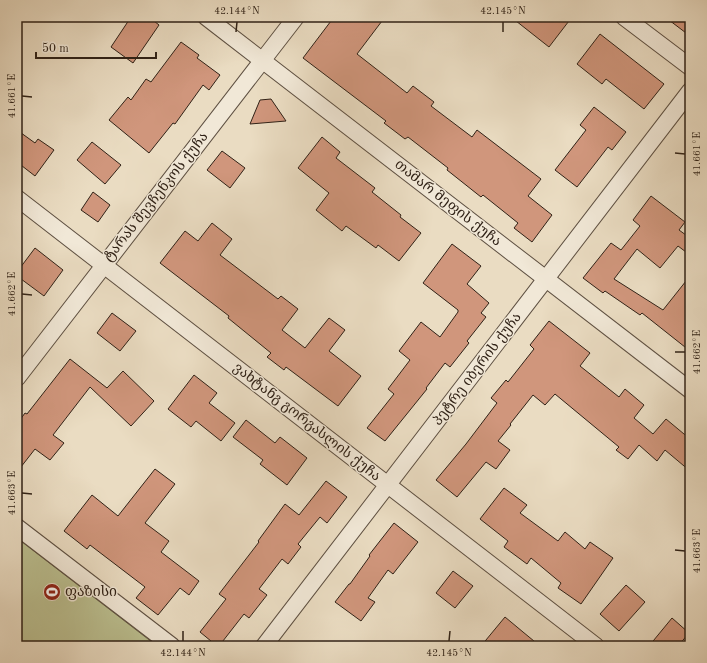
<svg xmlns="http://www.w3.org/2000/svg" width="707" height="663" font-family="'Old Standard TT','Noto Serif Georgian',serif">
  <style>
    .green { fill: #bbbf90; stroke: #767054 }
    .building { fill: #d0967c; stroke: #302217 }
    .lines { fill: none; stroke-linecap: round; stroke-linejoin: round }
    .minor-casing { stroke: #5e5042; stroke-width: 18 }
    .minor { stroke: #f1e8d7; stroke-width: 16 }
    .ticks { fill: none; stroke: #302217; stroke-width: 1.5 }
    .labels { text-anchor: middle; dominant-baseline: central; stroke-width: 3; stroke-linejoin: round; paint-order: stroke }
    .street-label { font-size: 14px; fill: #302217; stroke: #f1e8d7 }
    .poi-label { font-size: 14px; fill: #302217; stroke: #f1e8d7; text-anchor: start }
    .neatline { fill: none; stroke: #302217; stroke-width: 1.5 }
    .ticks-label { font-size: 10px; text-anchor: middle; fill: #302217 }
  </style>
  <rect width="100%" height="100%" fill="#eadcc2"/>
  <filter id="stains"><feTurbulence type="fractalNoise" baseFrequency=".005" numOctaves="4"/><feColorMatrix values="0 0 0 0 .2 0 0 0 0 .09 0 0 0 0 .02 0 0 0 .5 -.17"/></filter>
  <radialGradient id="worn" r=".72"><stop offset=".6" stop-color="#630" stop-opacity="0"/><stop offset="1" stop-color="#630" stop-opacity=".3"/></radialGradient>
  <!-- green -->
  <path class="green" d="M17,538L157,646H17Z"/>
  <!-- building -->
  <g class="building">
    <path d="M131,17H149L159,25L133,63L111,47Z"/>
    <path d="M334,17H385L357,54L407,93L413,86L434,102L431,106L472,137L477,130L541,179L528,196L552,215L532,242L514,228L518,223L483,195L481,197L447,170L448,168L408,137L405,139L384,123L386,121L303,58Z"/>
    <path d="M511,17H572L549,47Z"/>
    <path d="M665,17H690V36Z"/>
    <path d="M600,34L664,84L644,109L606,79L602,84L577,64Z"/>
    <path d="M181,42L199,55L197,58L220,75L209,90L203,85L175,124L173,123L149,153L109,120L128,97L131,100L146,79L151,82Z"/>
    <path d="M271,99L286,121L250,124L260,100Z"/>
    <path d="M594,107L626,132L612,150L608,147L577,187L555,170L586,130L580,125Z"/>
    <path d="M17,130L35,143L38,139L54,150L35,176L17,162Z"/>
    <path d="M322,137L340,152L336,158L375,188L372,192L401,215L400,217L421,233L399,261L378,245L376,248L346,226L342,231L316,210L329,193L298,168Z"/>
    <path d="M92,142L121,165L105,184L77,160Z"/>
    <path d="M222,151L245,168L230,188L207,170Z"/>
    <path d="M93,192L110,205L98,222L81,210Z"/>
    <path d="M651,196L685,222L679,230L690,238V255L678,246L660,268L637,249L614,279L663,310L690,276V351L642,313L640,315L605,291L603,293L583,278L611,243L621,250L640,226L633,220Z"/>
    <path d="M212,223L232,239L220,255L278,299L281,296L298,309L282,330L305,348L329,318L345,330L329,351L361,376L338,406L286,367L284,370L267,357L271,353L228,318L229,316L160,263L185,231L198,241Z"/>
    <path d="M452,244L481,266L467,284L489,303L481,313L486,317L467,341L469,343L450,367L445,363L426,388L427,389L385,441L367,428L394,394L388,389L410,360L399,351L421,322L440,337L458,312V310L423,283Z"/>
    <path d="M35,248L63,270L44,296L17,276V272Z"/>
    <path d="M112,313L136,331L120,351L97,333Z"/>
    <path d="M549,321L590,353L580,366L619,397L625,389L644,405L634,418L653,434L666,419L690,439V471L665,450L657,461L639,445L628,459L616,450L619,447L555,394L545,405L533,395L510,424L511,425L498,441L510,450L496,469L486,462L457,497L436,480L466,444L497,403L491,398L506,380L508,382L534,349L530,345Z"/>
    <path d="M70,359L107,388L123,371L154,401L131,426L90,387L53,435L64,443L50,460L35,449L17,472V424L25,413L27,414Z"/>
    <path d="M194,375L217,393L209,403L235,423L221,441L196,421L191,427L168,409Z"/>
    <path d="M246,420L275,443L280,437L307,458L287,485L260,464L263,460L233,437Z"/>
    <path d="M155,469L175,484L145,523L169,541L161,552L199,581L189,595L180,588L158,615L136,598L145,587L90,545L87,549L64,531L92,495L118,516Z"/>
    <path d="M326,481L347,497L327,523L320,517L298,544L301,547L288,564L282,559L259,589L267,595L249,618L244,614L219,646H217L200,632L226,599L219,594L259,542L258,541L285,504L299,515Z"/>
    <path d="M504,488L527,505L520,513L558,541L565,532L585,549L590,542L613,558L581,604L558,588L561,583L531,558L527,564L504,547L508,541L480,519Z"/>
    <path d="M394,523L418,542L393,574L388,570L368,598L375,602L361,621L335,602L349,584H350L370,556L369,555Z"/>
    <path d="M453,571L473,586L455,608L436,593Z"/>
    <path d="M626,585L645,602L619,631L600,614Z"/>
    <path d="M505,617L523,632L540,646H481Z"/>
    <path d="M672,618L689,633L678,646H649Z"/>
  </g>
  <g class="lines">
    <!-- minor casing -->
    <g class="minor-casing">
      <g id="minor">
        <path d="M206,17L690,390"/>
        <path d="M624,17L690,67"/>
        <path d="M17,198L596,646"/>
        <path d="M17,378L296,17"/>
        <path d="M17,527L172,646"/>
        <path d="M264,646L690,91"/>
      </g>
    </g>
    <!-- minor -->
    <use href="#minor" class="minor"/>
  </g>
  <!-- ticks -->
  <path class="ticks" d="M236,32L237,22M503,32V22M22,96L32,97M675,153L685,154M22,294L32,295M675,352H685M22,493L32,494M675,550L685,551M183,641V631M449,641L450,631"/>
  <!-- icons -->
  <defs>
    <g id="stadium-disc" transform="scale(0.9)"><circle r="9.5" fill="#8f2418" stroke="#f1e8d7"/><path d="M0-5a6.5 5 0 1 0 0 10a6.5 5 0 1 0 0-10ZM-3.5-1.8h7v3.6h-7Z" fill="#fff"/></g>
  </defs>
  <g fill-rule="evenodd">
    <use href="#stadium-disc" x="52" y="592"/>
  </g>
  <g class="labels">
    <!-- street labels -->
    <g class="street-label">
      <text transform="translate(156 197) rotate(-52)">ტარას შევჩენკოს ქუჩა</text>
      <text transform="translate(448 203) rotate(38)">თამარ მეფის ქუჩა</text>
      <text transform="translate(477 369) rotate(-53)">პეტრე იბერის ქუჩა</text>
      <text transform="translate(307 422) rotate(38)">ვახტანგ გორგასლის ქუჩა</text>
    </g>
    <!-- poi labels -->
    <g class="poi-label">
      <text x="65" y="592">ფაზისი</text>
    </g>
  </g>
  <!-- margin -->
  <rect width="707" height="663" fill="none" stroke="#eadcc2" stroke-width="44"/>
  <!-- scale -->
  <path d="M36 52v6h120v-6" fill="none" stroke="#302217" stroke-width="2"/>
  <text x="42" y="52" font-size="12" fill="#302217" stroke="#f1e8d7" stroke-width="3" paint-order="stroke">50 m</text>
  <rect x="22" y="22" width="663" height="619" class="neatline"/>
  <g class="ticks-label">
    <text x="237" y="14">42.144°N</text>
    <text x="503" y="14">42.145°N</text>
    <text transform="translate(11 96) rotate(-90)" y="4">41.661°E</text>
    <text transform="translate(696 154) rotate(-90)" y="4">41.661°E</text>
    <text transform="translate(11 294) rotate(-90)" y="4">41.662°E</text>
    <text transform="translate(696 352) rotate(-90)" y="4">41.662°E</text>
    <text transform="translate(11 493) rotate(-90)" y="4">41.663°E</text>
    <text transform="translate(696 551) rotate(-90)" y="4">41.663°E</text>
    <text x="183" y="656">42.144°N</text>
    <text x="449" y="656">42.145°N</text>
  </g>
  <rect width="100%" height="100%" filter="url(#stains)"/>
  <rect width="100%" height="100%" fill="url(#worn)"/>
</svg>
